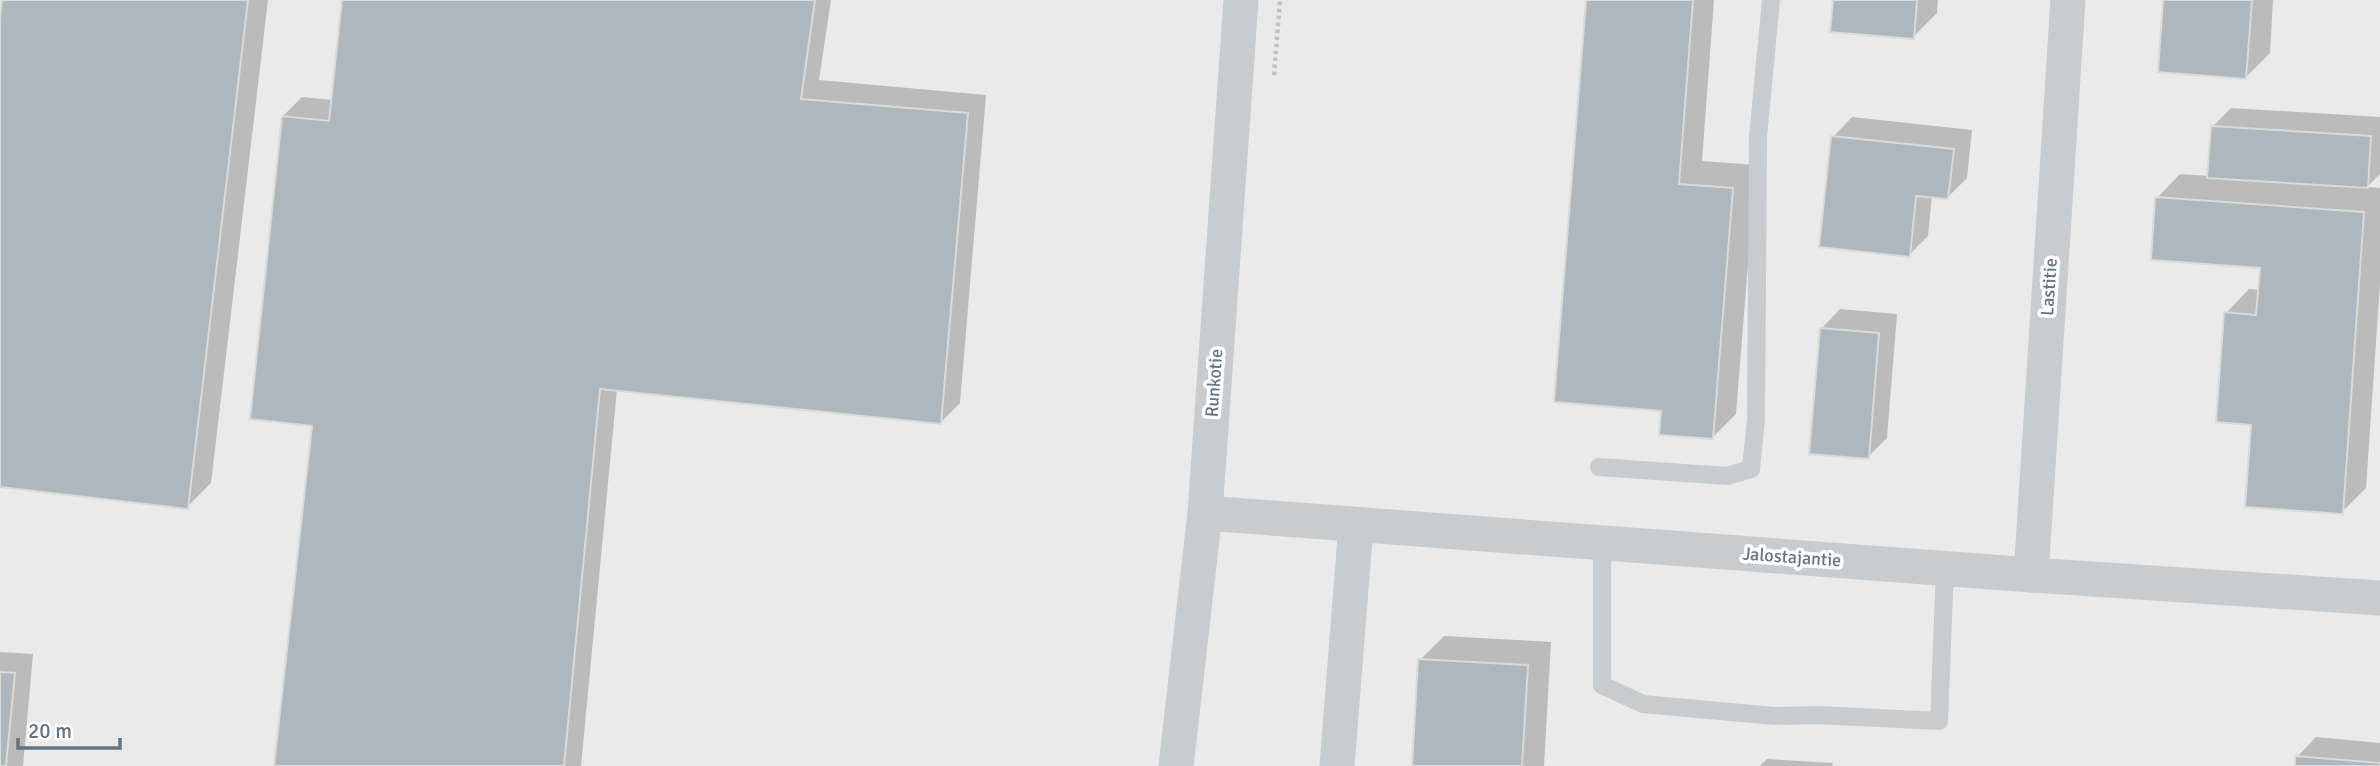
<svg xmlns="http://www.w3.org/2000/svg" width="2380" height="766" font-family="Signika,sans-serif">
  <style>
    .built { fill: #e9eae9 }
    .shadow { fill: #0003 }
    .building { fill: #aeb7bd; stroke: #dadad8; stroke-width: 2 }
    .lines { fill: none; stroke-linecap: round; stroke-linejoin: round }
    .path { stroke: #bfc2c4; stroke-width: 4.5; stroke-dasharray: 3.5 3.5; stroke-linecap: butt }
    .service { stroke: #c8cccf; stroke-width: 18 }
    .minor { stroke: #c8cccf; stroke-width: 35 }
    .labels { text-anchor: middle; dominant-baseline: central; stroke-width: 7; stroke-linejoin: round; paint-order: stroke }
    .street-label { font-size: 18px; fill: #617582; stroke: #fff }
  </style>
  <rect width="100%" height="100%" fill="#f8f8f5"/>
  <!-- built -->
  <rect class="built" x="0" y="0" width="2380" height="766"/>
  <!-- shadow -->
  <g class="shadow">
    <path d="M4,0H268L211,483L187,507L0,485V34Z"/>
    <path d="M343,0H831L819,80L986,95L960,403L940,423L617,389L581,766H276L314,424L283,116L302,97L333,100Z"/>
    <path d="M1587,0H1714L1702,161L1756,165L1736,414L1713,437L1663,409Z"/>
    <path d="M1834,0H1938L1937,13L1913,37Z"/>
    <path d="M2165,0H2273L2270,53L2246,77Z"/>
    <path d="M2231,108L2380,117V174L2367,187L2380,188V284L2366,488L2342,512L2253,423L2226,313L2249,289L2260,290L2262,266L2157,198L2180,174L2209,176L2212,127Z"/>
    <path d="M1852,117L1972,130L1967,178L1948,197L1932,196L1928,236L1909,255L1833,137Z"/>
    <path d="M1840,309L1897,314L1887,438L1868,457L1821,329Z"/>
    <path d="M1444,636L1551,642L1544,766H1414L1420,660Z"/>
    <path d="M0,652L33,654L23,766H0Z"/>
    <path d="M2316,737L2380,743V766H2296L2297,757Z"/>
    <path d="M1767,759L1833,763L1832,766H1760Z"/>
  </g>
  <!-- building -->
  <g class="building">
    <path d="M2,0H248L188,509L0,487V19Z"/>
    <path d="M342,0H815L801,99L968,113L941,424L600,389L564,766H274L312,426L250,419L282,116L329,121Z"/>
    <path d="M1586,0H1693L1679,184L1733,188L1713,439L1659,435L1661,411L1554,402Z"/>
    <path d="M1833,0H1917L1914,39L1830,32Z"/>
    <path d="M2163,0H2252L2246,79L2158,72Z"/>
    <path d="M2211,126L2371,136L2368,188L2207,178Z"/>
    <path d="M1831,136L1954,149L1948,199L1916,196L1910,257L1819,247Z"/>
    <path d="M2155,197L2364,212L2343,514L2245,507L2251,425L2216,422L2224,312L2256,315L2260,268L2151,260Z"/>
    <path d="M1820,328L1879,333L1869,459L1809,454Z"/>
    <path d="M1418,659L1528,665L1522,766H1412Z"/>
    <path d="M0,672L15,673L6,766H0Z"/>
    <path d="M2295,756L2380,763V766H2295Z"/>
  </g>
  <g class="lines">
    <!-- path -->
    <path class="path" d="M1274,75L1280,0"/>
    <!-- service -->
    <g class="service">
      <path d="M1599,467L1727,476L1751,469L1756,419L1758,137L1771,0"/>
      <path d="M1602,543V685L1643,704L1774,716L1817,715L1939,721L1945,568"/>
    </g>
    <!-- minor -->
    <g class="minor">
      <path d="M1205,513L2031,575L2380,598"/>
      <path d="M2031,575L2068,0"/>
      <path d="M1176,766L1205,513L1241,0"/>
      <path d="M1337,766L1356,525"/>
    </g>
  </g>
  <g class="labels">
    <!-- street labels -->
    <g class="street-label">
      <text transform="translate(2049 287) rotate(-86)">Lastitie</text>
      <text transform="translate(1214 383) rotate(-86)">Runkotie</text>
      <text transform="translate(1792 557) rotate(4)">Jalostajantie</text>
    </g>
  </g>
  <!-- scale -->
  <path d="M18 738v10h102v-10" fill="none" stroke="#617582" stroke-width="3.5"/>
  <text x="28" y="738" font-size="21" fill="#617582" stroke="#ffffff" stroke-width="5" paint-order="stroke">20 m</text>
</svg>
